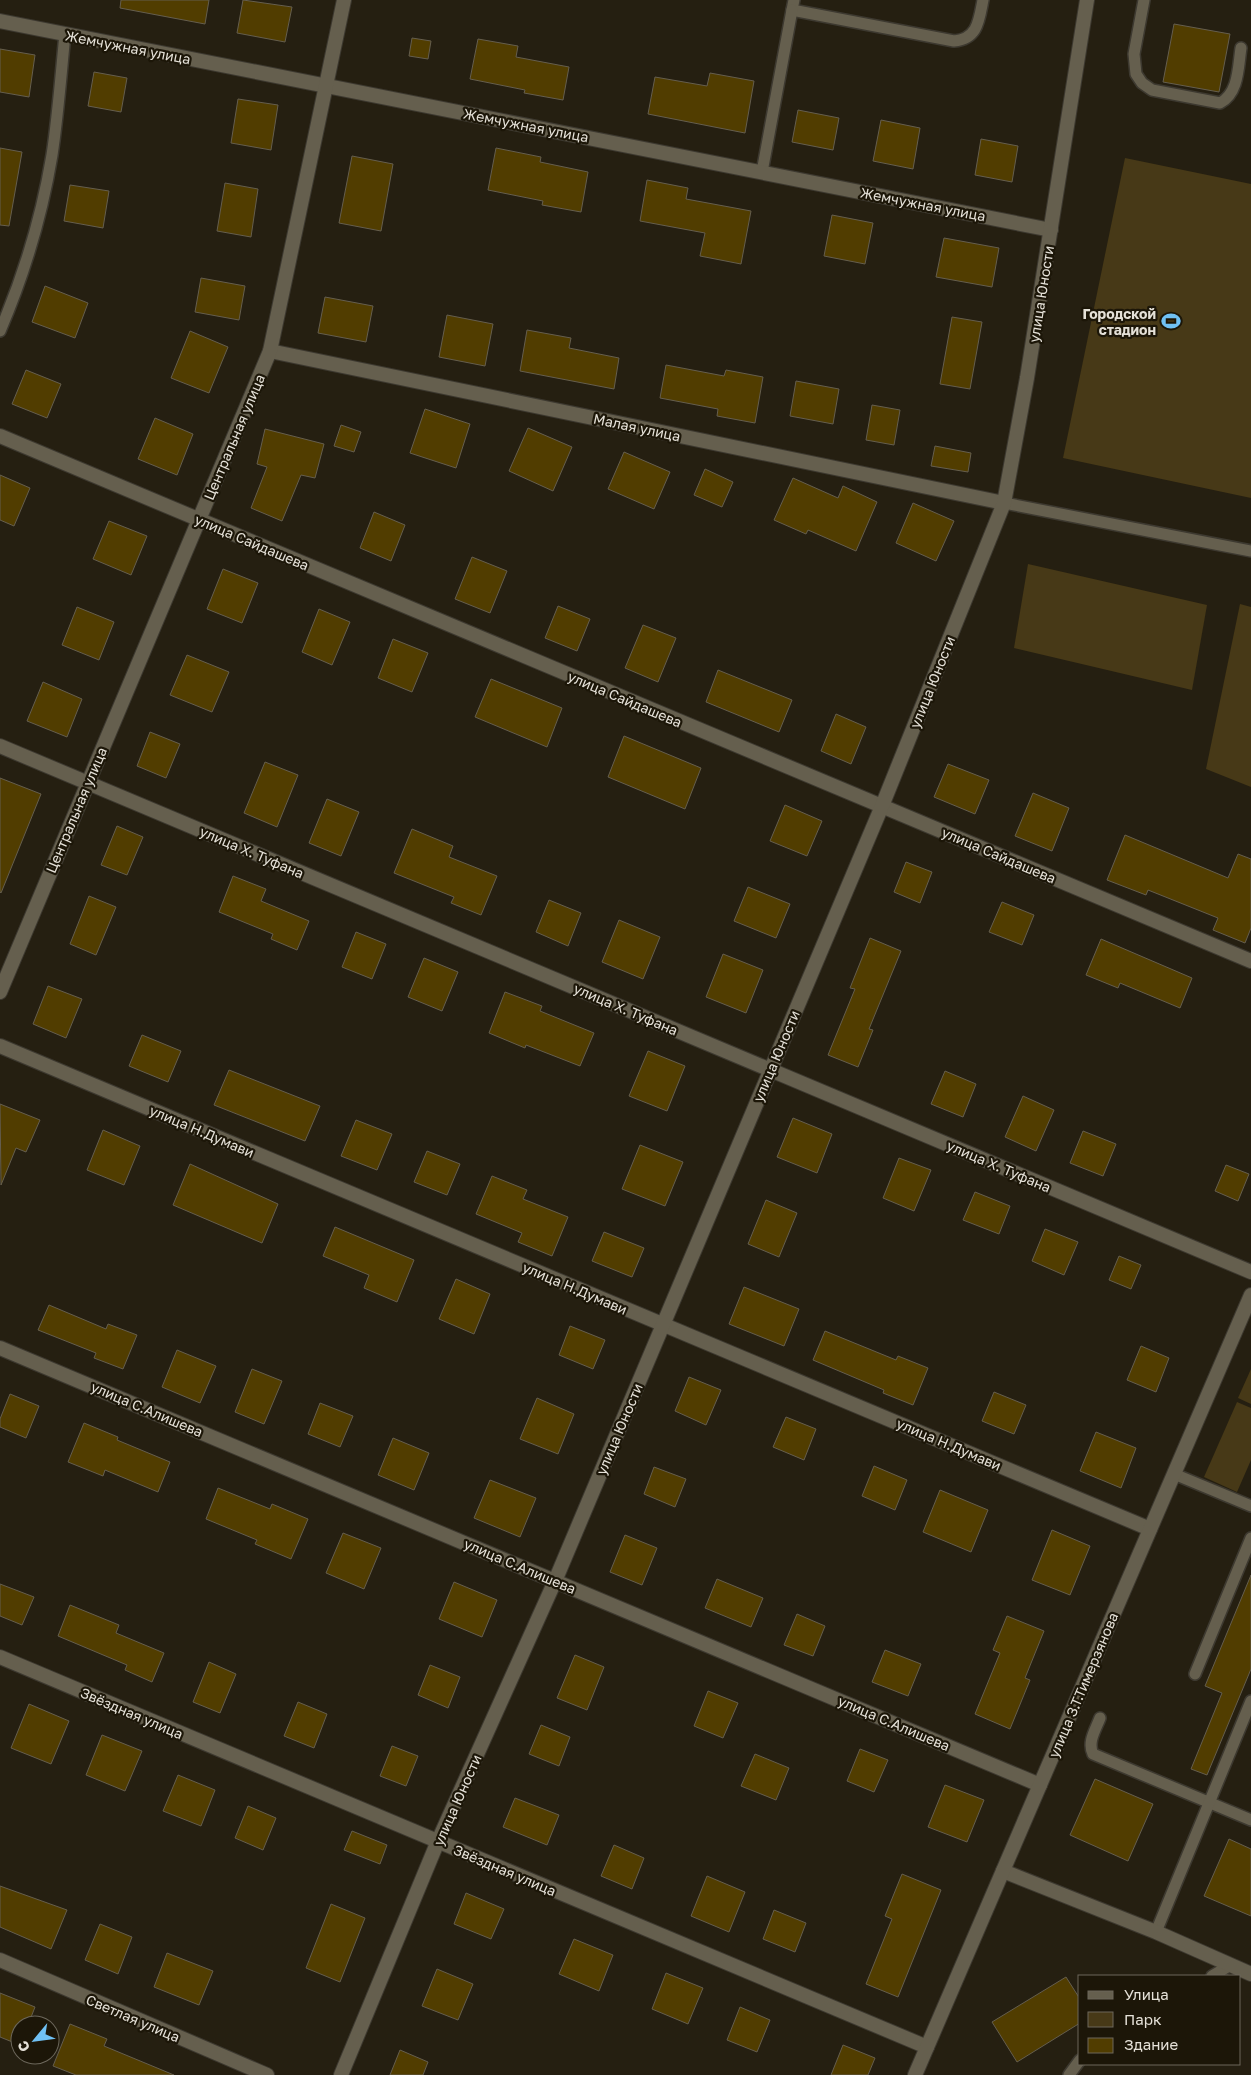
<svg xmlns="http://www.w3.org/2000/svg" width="1251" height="2075" font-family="'Golos Text',sans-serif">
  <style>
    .green { fill: #473917 }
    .building { fill: #513d00; stroke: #655e4e }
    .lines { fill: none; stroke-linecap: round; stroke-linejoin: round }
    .service-casing { stroke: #3d3930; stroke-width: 14 }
    .minor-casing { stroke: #3d3930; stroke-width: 16 }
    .service { stroke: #655f4e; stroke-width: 11 }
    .minor { stroke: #655f4e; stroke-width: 14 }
    .labels { text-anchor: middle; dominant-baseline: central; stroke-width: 4.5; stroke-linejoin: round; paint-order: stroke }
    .street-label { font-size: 14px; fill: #e5e1d8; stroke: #1c1608 }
    .poi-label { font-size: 14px; font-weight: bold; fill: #e5e1d8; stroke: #1c1608; text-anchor: end }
  </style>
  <rect width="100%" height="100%" fill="#251f11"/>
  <!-- green -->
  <g class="green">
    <path d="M1125,158L1251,184V498L1063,458Z"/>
    <path d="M1028,564L1207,605L1192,690L1014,648Z"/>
    <path d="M1240,604L1251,607V787L1206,769Z"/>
    <path d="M1251,1369V1404L1238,1398Z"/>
    <path d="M1237,1402L1251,1408V1460L1237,1492L1204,1477Z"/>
  </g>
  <!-- building -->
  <g class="building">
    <path d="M121,0H209L205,24L120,8Z"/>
    <path d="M243,0L292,7L285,42L237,33Z"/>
    <path d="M1174,24L1230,34L1219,92L1163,82Z"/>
    <path d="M412,38L431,41L428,59L409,56Z"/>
    <path d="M478,39L518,46L516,57L569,67L563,100L524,93L525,90L470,79Z"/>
    <path d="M0,49L35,55L29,97L0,92Z"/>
    <path d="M94,72L127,78L121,112L88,106Z"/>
    <path d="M710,73L754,81L745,133L648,114L655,77L707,86Z"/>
    <path d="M238,99L278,105L271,150L231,143Z"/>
    <path d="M798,110L839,118L833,150L792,142Z"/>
    <path d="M881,120L920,128L913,169L873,161Z"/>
    <path d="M981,139L1018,146L1012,182L975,175Z"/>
    <path d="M0,148L22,152L9,226L0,225Z"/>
    <path d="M496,148L541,157L540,162L588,172L581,212L542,205L543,201L488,190Z"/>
    <path d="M352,156L393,164L381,231L339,223Z"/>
    <path d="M647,180L688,188L686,199L751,211L741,264L700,256L705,233L640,221Z"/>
    <path d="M225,183L258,189L251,237L217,231Z"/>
    <path d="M70,185L109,191L103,228L64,221Z"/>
    <path d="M832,215L873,223L865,264L824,256Z"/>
    <path d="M944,238L999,248L992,287L936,277Z"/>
    <path d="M201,278L245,286L239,320L195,312Z"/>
    <path d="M45,286L88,303L75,338L32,322Z"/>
    <path d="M325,297L373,306L366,342L318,333Z"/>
    <path d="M447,315L493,324L485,366L439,357Z"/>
    <path d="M952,317L982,322L970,389L940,384Z"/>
    <path d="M527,330L571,338L569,348L619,358L614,389L520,371Z"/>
    <path d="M190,331L228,347L209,393L171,378Z"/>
    <path d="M666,365L724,376L726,370L763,377L755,423L717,416L718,409L660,398Z"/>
    <path d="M26,370L61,384L47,418L12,404Z"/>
    <path d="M796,381L839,389L833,424L790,416Z"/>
    <path d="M872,405L900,410L894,445L866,440Z"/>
    <path d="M425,409L470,424L456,468L410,453Z"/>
    <path d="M155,418L193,434L177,475L138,459Z"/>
    <path d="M341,425L361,432L354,452L334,446Z"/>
    <path d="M528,428L572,447L553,491L509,471Z"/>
    <path d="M265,429L324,444L315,478L301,475L282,521L251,508L267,467L257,464Z"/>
    <path d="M935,446L971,453L968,472L931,466Z"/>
    <path d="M624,452L670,472L654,509L608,489Z"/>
    <path d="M705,469L733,482L722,507L694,495Z"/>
    <path d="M0,475L30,488L14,526L0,520Z"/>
    <path d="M793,478L838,498L843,486L877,502L856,551L808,530L806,534L774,520Z"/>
    <path d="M913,503L954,521L936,561L896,543Z"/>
    <path d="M374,512L405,525L391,561L360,548Z"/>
    <path d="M109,521L147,536L131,575L93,559Z"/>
    <path d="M472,557L507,571L490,613L455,599Z"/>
    <path d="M223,569L258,583L242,623L207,609Z"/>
    <path d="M558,606L590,619L577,651L545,638Z"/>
    <path d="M77,607L114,622L99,660L62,645Z"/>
    <path d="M319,609L350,622L332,665L302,652Z"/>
    <path d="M643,625L676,638L658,682L625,668Z"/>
    <path d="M393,639L428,653L412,692L378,678Z"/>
    <path d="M187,655L229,672L212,712L170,695Z"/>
    <path d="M718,670L792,700L779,732L706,702Z"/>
    <path d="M491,679L562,708L547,747L475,717Z"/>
    <path d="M43,682L82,699L67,737L27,721Z"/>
    <path d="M836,714L866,727L851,764L821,751Z"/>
    <path d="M150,732L180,744L166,778L137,766Z"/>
    <path d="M624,736L701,768L685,809L608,777Z"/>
    <path d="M265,762L298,775L277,827L244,813Z"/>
    <path d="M948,764L989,780L975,814L934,797Z"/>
    <path d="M0,778L41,794L1,893L0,892Z"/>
    <path d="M1033,793L1069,808L1052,851L1015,836Z"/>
    <path d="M327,799L359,812L341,856L309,843Z"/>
    <path d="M785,805L822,821L807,856L770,841Z"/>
    <path d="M117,826L143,837L127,875L101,865Z"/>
    <path d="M412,829L453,846L449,857L497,876L481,915L451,903L454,897L394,873Z"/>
    <path d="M1125,835L1228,878L1238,854L1251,859V928L1245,943L1213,930L1218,918L1148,890L1146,895L1107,880Z"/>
    <path d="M906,862L932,872L920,903L894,892Z"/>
    <path d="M233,876L266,889L261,901L309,921L297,950L271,939L273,934L219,912Z"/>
    <path d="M748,887L790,904L776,938L734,921Z"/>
    <path d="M89,896L116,907L96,955L70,944Z"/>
    <path d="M549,900L581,913L568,946L536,932Z"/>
    <path d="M1002,902L1034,915L1022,945L989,932Z"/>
    <path d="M619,920L660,937L643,979L602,962Z"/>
    <path d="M356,932L386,944L372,979L342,967Z"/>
    <path d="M870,938L901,951L869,1029L873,1030L858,1067L828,1055L855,989L850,988Z"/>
    <path d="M1101,939L1192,978L1180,1008L1120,983L1118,988L1086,975Z"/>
    <path d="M723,954L763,970L746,1013L706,997Z"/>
    <path d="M424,958L458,972L442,1011L408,997Z"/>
    <path d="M48,986L82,999L66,1038L33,1024Z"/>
    <path d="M505,992L542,1006L540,1011L594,1033L580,1066L526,1045L525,1048L489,1033Z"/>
    <path d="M142,1035L181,1051L168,1082L129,1066Z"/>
    <path d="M648,1051L685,1066L667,1111L629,1096Z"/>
    <path d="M229,1070L320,1106L305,1141L214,1105Z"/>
    <path d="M945,1071L976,1084L963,1117L931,1104Z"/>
    <path d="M1023,1096L1054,1110L1036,1151L1005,1137Z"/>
    <path d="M0,1104L40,1120L26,1152L16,1148L1,1185Z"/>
    <path d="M793,1118L832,1134L817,1173L777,1157Z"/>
    <path d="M356,1120L392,1134L377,1170L341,1156Z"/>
    <path d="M103,1130L140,1146L124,1185L87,1170Z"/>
    <path d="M1083,1131L1116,1144L1103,1176L1070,1163Z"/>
    <path d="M640,1145L683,1162L665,1206L622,1189Z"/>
    <path d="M427,1151L460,1164L447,1195L414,1182Z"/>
    <path d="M899,1158L931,1170L914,1211L883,1198Z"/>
    <path d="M190,1164L278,1204L262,1243L173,1205Z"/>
    <path d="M1226,1165L1249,1174L1238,1201L1215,1191Z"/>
    <path d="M492,1176L527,1190L523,1199L568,1217L552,1256L518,1242L522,1233L476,1214Z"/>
    <path d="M975,1192L1010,1206L999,1234L963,1220Z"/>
    <path d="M766,1200L797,1213L779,1257L748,1244Z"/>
    <path d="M335,1227L414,1260L397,1302L364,1288L369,1275L323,1256Z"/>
    <path d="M1045,1229L1078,1242L1064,1275L1032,1261Z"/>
    <path d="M604,1232L644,1248L632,1277L592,1261Z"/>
    <path d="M1119,1256L1141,1265L1131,1289L1109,1280Z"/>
    <path d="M456,1279L490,1294L474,1334L439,1319Z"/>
    <path d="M744,1287L799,1309L784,1346L729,1324Z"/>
    <path d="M49,1305L106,1329L108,1324L137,1335L123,1369L94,1358L96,1353L38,1330Z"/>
    <path d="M570,1326L605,1340L593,1369L559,1355Z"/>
    <path d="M825,1331L896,1360L898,1356L928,1368L913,1405L883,1393L884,1390L813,1360Z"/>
    <path d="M1141,1346L1169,1358L1156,1392L1127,1380Z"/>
    <path d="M177,1350L216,1366L200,1403L162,1387Z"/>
    <path d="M252,1369L282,1381L264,1424L235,1412Z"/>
    <path d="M689,1377L721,1390L706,1425L675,1411Z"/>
    <path d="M994,1392L1026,1405L1014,1434L982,1421Z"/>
    <path d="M10,1394L39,1406L26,1438L0,1427V1419Z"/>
    <path d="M537,1398L574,1414L558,1454L520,1439Z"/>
    <path d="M320,1403L353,1416L340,1447L308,1434Z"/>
    <path d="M786,1417L816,1429L804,1460L773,1447Z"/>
    <path d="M84,1423L118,1437L117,1440L170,1462L158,1492L105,1470L103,1476L68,1462Z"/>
    <path d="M1096,1432L1136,1448L1121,1488L1080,1471Z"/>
    <path d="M393,1438L429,1453L414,1490L378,1475Z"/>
    <path d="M874,1466L907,1480L895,1510L862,1496Z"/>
    <path d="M654,1467L686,1479L675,1507L644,1494Z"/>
    <path d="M490,1480L536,1498L520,1537L474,1518Z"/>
    <path d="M218,1488L270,1509L272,1504L308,1519L291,1559L255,1544L257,1540L206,1519Z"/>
    <path d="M940,1490L988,1510L971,1552L923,1532Z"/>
    <path d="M1052,1530L1090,1546L1070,1595L1032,1580Z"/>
    <path d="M343,1533L381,1548L364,1589L326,1573Z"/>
    <path d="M625,1535L657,1548L642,1585L610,1572Z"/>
    <path d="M1251,1575V1669L1207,1775L1191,1769L1222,1693L1205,1686Z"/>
    <path d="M717,1579L763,1598L751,1627L705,1608Z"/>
    <path d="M454,1582L497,1600L482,1637L439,1619Z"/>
    <path d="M0,1584L34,1597L22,1625L0,1616Z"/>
    <path d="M70,1605L119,1625L116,1633L164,1653L152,1682L125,1670L127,1665L58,1636Z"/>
    <path d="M797,1614L825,1626L813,1656L784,1645Z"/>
    <path d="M1007,1616L1044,1631L1025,1678L1030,1680L1010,1729L975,1714L1000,1653L993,1650Z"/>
    <path d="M885,1650L921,1664L908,1696L872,1682Z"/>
    <path d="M575,1655L604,1667L587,1710L557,1698Z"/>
    <path d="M209,1662L236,1674L220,1713L193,1702Z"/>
    <path d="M430,1665L460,1677L448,1708L418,1695Z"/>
    <path d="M708,1691L738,1703L723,1738L694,1726Z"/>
    <path d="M298,1702L327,1714L314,1748L284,1736Z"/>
    <path d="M29,1704L69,1721L51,1764L11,1748Z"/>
    <path d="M541,1725L570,1737L559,1766L529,1754Z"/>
    <path d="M102,1735L142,1751L125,1791L86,1775Z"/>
    <path d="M392,1746L418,1756L406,1786L380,1776Z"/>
    <path d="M860,1749L888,1760L874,1792L847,1781Z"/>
    <path d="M755,1754L789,1768L776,1800L741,1786Z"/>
    <path d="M178,1775L215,1790L201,1826L163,1811Z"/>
    <path d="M1095,1779L1153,1804L1128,1861L1070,1835Z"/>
    <path d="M945,1785L984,1800L967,1842L928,1827Z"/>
    <path d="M515,1798L559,1815L547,1845L503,1827Z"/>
    <path d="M248,1806L276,1818L263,1850L235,1838Z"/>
    <path d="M352,1831L387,1845L380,1864L344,1850Z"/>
    <path d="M1229,1839L1251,1849V1916L1204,1896Z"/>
    <path d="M614,1845L644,1858L632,1889L601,1876Z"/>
    <path d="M902,1874L941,1890L898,1997L866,1984L892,1919L885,1916Z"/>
    <path d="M707,1876L745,1892L729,1932L691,1916Z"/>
    <path d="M0,1886L67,1910L51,1949L0,1927Z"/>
    <path d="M466,1893L504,1909L491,1939L454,1924Z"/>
    <path d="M331,1904L365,1918L340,1982L306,1968Z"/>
    <path d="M774,1910L806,1923L795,1952L763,1939Z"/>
    <path d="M100,1924L132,1937L118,1974L85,1960Z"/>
    <path d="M574,1939L613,1955L599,1991L559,1974Z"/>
    <path d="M167,1953L213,1971L199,2005L154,1987Z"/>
    <path d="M437,1969L473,1984L458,2020L422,2006Z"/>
    <path d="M666,1973L703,1988L688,2024L652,2009Z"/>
    <path d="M1066,1977L1080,1999V2023L1017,2062L992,2022Z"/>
    <path d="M0,1993L35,2007L28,2025H20V2045L0,2037Z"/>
    <path d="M740,2007L770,2020L757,2052L727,2040Z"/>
    <path d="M70,2024L107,2039L104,2046L174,2075H76L53,2066Z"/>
    <path d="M843,2045L875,2058L868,2075H831Z"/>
    <path d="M400,2050L428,2062L423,2075H390Z"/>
  </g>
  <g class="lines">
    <!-- service casing -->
    <g class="service-casing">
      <g id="service">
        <path d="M794,0L792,10L954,41C978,39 979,20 983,0"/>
        <path d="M1144,0L1134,54L1136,74L1142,83L1152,90L1220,103C1239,93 1238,67 1241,48"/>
        <path d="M762,172L792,10"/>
        <path d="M0,331C24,275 42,215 52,155C58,116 61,74 65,34"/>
        <path d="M1004,503L1251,551"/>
        <path d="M1174,1474L1251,1506"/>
        <path d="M1195,1674L1251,1538"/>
        <path d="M1100,1718C1096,1729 1087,1742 1093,1754L1251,1820"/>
        <path d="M1156,1932L1251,1701"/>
        <path d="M1212,1976L1229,1966"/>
        <path d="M1069,2075L1080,2060"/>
      </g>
    </g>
    <!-- minor casing -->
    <g class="minor-casing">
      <g id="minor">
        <path d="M0,21L1051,230"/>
        <path d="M270,351L1004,503"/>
        <path d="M0,436L1251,961"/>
        <path d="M0,746L1251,1272"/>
        <path d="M0,992L270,351L344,0"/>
        <path d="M0,1046L1150,1529"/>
        <path d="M0,1348L1040,1785"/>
        <path d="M0,1657L927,2047"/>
        <path d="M1003,1871L1156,1932L1251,1974"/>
        <path d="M0,1960L267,2075"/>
        <path d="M341,2075L438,1841L555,1581L622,1422L882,806L1004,503L1027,378L1087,0"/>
        <path d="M915,2075L1251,1295"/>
      </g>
    </g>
    <!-- service -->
    <use href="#service" class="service"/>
    <!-- minor -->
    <use href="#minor" class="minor"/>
  </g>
  <!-- icons -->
  <defs>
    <g id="stadium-bare" transform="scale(1.5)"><path d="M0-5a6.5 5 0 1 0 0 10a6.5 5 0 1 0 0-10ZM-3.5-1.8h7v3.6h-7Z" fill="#70c1f4" stroke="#1c1608" stroke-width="2.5" paint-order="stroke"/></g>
  </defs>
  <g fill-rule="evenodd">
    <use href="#stadium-bare" x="1171" y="321"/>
  </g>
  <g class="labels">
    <!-- street labels -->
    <g class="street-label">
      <text transform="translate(128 47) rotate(11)">Жемчужная улица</text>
      <text transform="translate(526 125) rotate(11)">Жемчужная улица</text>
      <text transform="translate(923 204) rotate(11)">Жемчужная улица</text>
      <text transform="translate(1041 294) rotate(-81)">улица Юности</text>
      <text transform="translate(637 427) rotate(12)">Малая улица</text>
      <text transform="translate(234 437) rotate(-67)">Центральная улица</text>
      <text transform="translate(252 542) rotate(23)">улица Сайдашева</text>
      <text transform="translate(932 682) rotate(-68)">улица Юности</text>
      <text transform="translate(625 699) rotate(23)">улица Сайдашева</text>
      <text transform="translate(76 810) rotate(-67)">Центральная улица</text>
      <text transform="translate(252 852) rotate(23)">улица Х. Туфана</text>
      <text transform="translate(999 855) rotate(23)">улица Сайдашева</text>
      <text transform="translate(626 1009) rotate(23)">улица Х. Туфана</text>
      <text transform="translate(776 1056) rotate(-67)">улица Юности</text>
      <text transform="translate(202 1131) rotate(23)">улица Н.Думави</text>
      <text transform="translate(999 1166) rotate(23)">улица Х. Туфана</text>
      <text transform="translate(575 1288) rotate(23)">улица Н.Думави</text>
      <text transform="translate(147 1409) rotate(23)">улица С.Алишева</text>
      <text transform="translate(619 1429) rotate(-67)">улица Юности</text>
      <text transform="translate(949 1444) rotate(23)">улица Н.Думави</text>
      <text transform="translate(520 1566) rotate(23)">улица С.Алишева</text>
      <text transform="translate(1083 1685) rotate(-67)">улица З.Т.Тимерзянова</text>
      <text transform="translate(132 1713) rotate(23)">Звёздная улица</text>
      <text transform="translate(894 1723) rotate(23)">улица С.Алишева</text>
      <text transform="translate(457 1800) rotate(-66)">улица Юности</text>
      <text transform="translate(505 1870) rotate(23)">Звёздная улица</text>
      <text transform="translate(133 2018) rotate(23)">Светлая улица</text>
    </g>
    <!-- poi labels -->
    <g class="poi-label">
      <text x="1156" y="313">Городской<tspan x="1156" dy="16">стадион</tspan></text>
    </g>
  </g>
  <!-- legend -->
  <rect x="1078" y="1975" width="162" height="90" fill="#1c1608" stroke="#6c675b"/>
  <rect x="1088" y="1991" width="25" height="8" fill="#655f4e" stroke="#6c675b"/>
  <text x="1124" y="2000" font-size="15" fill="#e5e1d8">Улица</text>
  <rect x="1088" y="2012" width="25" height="15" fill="#473917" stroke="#6c675b"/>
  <text x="1124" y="2025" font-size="15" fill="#e5e1d8">Парк</text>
  <rect x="1088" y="2038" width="25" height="15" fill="#513d00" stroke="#6c675b"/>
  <text x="1124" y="2050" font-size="15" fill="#e5e1d8">Здание</text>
  <!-- north arrow -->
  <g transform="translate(35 2040) rotate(241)"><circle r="24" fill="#1c1608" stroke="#6c675b"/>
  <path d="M0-4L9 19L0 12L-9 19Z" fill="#70c1f4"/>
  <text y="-8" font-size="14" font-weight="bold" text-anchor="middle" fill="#e5e1d8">С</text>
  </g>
</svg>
